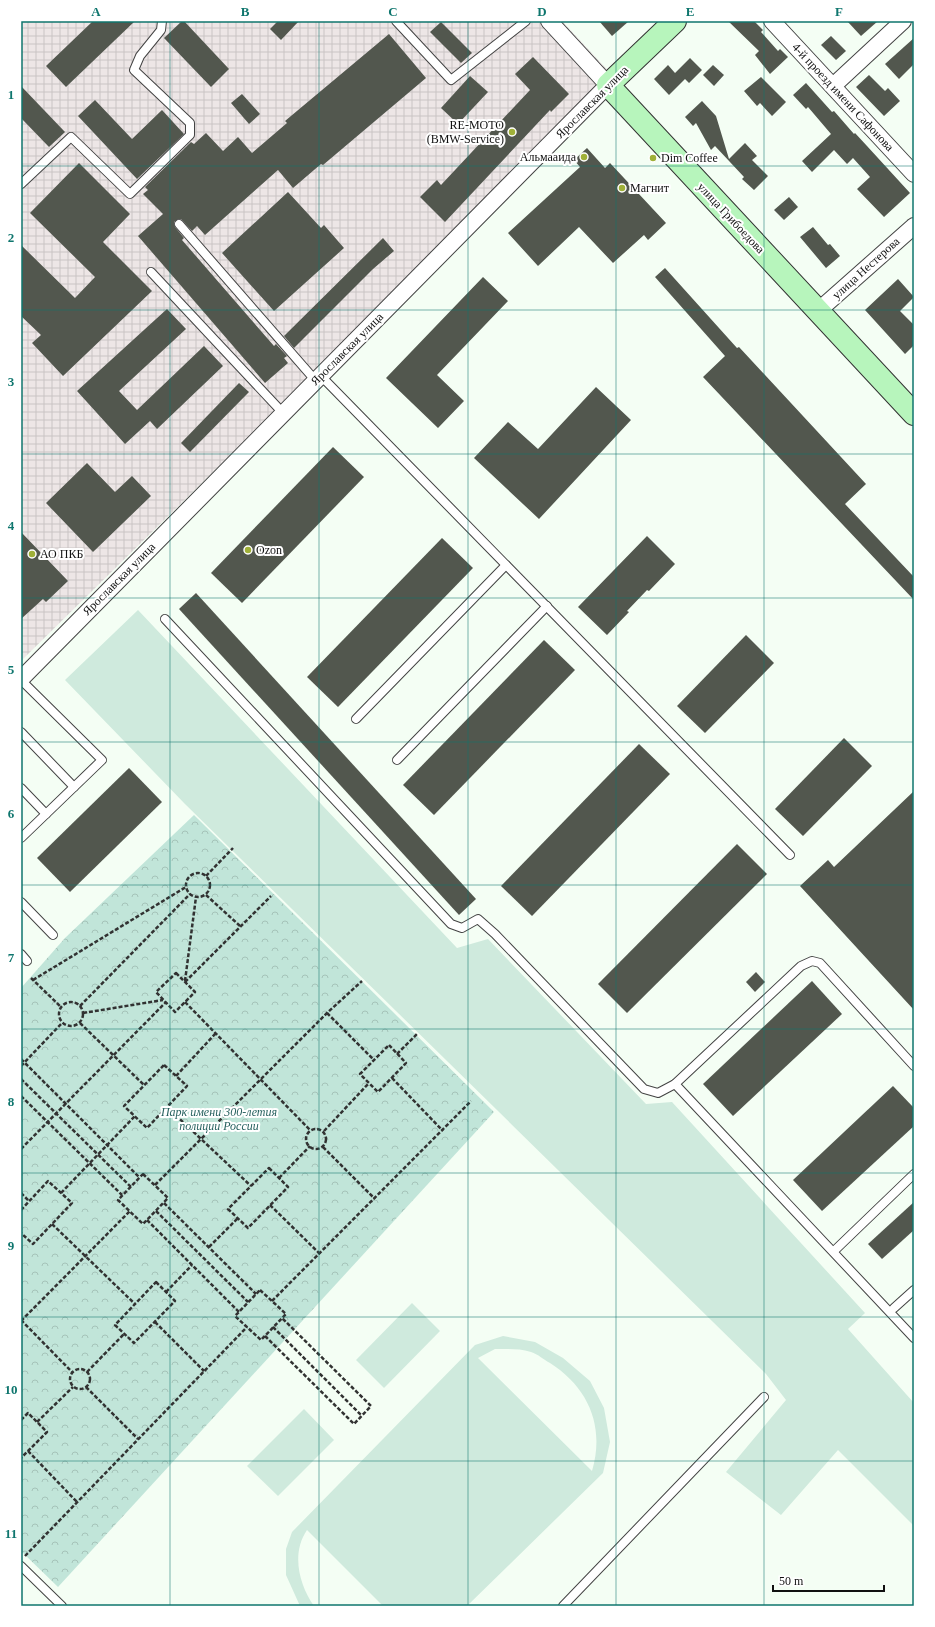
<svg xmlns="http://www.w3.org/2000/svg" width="935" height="1627" font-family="Georgia,serif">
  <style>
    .industrial { fill: url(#industrial-grid) }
    .park { fill: url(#park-crowns) }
    .pitch { fill: #cfeadd; fill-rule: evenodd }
    .building { fill: #52574e }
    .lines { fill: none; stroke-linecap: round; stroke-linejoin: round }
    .lane-casing { stroke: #434343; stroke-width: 10 }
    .street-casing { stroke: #434343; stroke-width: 18 }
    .secondary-casing { stroke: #323232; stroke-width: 24 }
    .path { stroke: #323232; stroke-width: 2.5; stroke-dasharray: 4 2; stroke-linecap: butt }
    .lane { stroke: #fff; stroke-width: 8 }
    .street { stroke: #fff; stroke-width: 16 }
    .secondary { stroke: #b7f5bc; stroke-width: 22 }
    .grid { fill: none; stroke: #0f766e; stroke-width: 1; stroke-opacity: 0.55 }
    .poi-dot { fill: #9fb038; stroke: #fff; stroke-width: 1.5 }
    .labels { text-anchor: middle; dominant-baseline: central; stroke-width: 4; stroke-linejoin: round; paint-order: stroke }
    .street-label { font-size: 12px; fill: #101010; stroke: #fff }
    .poi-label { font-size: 12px; fill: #101010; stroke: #fff; text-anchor: start }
    .park-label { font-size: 12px; font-style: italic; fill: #27615f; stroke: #fff }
    .neatline { fill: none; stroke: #0f766e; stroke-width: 1.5 }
    .grid-label { font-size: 13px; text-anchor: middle; font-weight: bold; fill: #0f766e }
  </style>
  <defs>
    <pattern id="industrial-grid" width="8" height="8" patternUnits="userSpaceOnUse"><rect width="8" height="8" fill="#ede6e6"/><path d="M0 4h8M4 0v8" fill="none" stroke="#cac4c4"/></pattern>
    <pattern id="park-crowns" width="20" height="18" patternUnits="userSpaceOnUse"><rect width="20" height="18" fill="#c1e5d9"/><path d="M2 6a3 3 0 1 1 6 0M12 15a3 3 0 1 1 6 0" fill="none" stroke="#a5c3b9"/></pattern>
  </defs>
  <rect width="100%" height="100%" fill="#f4fef4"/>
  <!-- industrial -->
  <path class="industrial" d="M21,21H562L614,77L21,661Z"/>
  <!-- park -->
  <path class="park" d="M194,815L494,1112L58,1587L21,1551V988L65,938Z"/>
  <!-- pitch -->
  <g class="pitch">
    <path d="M138,610L457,948L488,939L646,1104L672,1102L865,1313L848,1329L914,1403V1526L838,1450L781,1515L726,1472L786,1400L766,1374L185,804L65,680Z"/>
    <path d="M412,1303L440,1331L384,1388L356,1360Z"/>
    <path d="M503,1336L535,1342L563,1358L590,1381L604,1408L610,1442L603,1473L467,1606H383L307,1530C291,1553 299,1585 314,1606H300L286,1575V1549L292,1532L475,1345ZM495,1349C507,1349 519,1348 531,1352C538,1354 544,1360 550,1363C589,1388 605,1427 592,1471L478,1358Z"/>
    <path d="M304,1409L334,1440L278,1496L247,1466Z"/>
  </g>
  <!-- building -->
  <g class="building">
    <path d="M93,21H135L66,87L46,66Z"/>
    <path d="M182,21H184L229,69L211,87L164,38Z"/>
    <path d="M278,21H299L281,40L270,29Z"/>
    <path d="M599,21H629L612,36Z"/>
    <path d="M728,21H754L763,30L761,32L778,51L780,49L788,57L770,74L755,55L759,51Z"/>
    <path d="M847,21H878L861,36Z"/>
    <path d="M441,22L472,53L461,63L430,32Z"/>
    <path d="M389,34L426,78L323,165L321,164L293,188L278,170L205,235L197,226L192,231L181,219H178L174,222L175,227L184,238L182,240L274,346L276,344L287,356L284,358L288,363L265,383L138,236L163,214L143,194L148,190L145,187L191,142L194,144L206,133L223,151L238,137L252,153L287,123L285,121Z"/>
    <path d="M831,36L846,51L836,60L821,45Z"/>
    <path d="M914,38V64L899,79L885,64Z"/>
    <path d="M533,57L569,94L551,112L550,110L445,222L420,197L437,180L441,185L530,90L515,74Z"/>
    <path d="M690,58L702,70L689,83L685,79L669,95L654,79L668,65L675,73Z"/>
    <path d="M713,65L724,75L714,86L703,75Z"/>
    <path d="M869,75L885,91L888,88L900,101L884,116L856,87Z"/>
    <path d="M470,76L488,92L458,124L441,108Z"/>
    <path d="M761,77L786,102L772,116L760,103L757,106L744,91Z"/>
    <path d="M806,83L832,112L834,111L854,134L855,133L867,146L910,193L884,217L857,189L870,177L853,158L847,164L834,150L812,172L802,161L831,134L808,107L806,109L793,95Z"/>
    <path d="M21,86L65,132L49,147L21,118Z"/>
    <path d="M242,94L260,114L249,124L231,103Z"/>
    <path d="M95,100L132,139L162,110L184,134L137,179L78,116Z"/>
    <path d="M702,101L716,116L729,159L745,143L757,156L752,160L768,176L754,190L742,179L744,177L715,146L711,150L696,123L693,126L685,117Z"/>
    <path d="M587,148L605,168L610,163L666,223L648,240L644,235L613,263L579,227L538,266L508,233L580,167L574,160Z"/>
    <path d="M79,163L130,214L103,242L152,291L63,376L32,343L41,335L21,316V245L75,298L95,277L30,213Z"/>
    <path d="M288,192L321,228L324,225L344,248L274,311L222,253Z"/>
    <path d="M789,197L798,207L784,220L774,210Z"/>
    <path d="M813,227L828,245L830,244L840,256L826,268L800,237Z"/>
    <path d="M383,238L394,251L373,269L294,348L284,336Z"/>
    <path d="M665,268L737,348L739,347L866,484L845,504L914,577V600L703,377L725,356L655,277Z"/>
    <path d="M483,277L508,301L437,375L464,401L438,428L386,378Z"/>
    <path d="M898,279L914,297L900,311L914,325V345L905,354L865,310Z"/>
    <path d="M167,309L186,329L119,391L137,410L204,346L223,366L157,429L150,421L125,444L77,391Z"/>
    <path d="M239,383L249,392L190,452L181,443Z"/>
    <path d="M596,387L631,420L539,519L474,458L508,422L538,449Z"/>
    <path d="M333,447L364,477L242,603L211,573Z"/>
    <path d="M87,463L115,492L132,476L151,496L93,552L46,503Z"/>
    <path d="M21,532L68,581L46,602L43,599L21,619Z"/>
    <path d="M647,536L675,564L649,591L647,590L627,611L629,612L607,635L578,607Z"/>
    <path d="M442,538L473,568L338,707L307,677Z"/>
    <path d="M196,593L476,899L459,915L179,609Z"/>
    <path d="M746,635L774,663L705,733L677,706Z"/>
    <path d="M544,640L575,670L434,815L403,785Z"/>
    <path d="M844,738L872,766L803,836L775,809Z"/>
    <path d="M639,744L670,774L532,916L501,886Z"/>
    <path d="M129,768L162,802L70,892L37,858Z"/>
    <path d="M914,791V1010L800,886L828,860L834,867Z"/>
    <path d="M737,844L767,874L627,1013L598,984Z"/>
    <path d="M756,972L765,982L755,992L746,982Z"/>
    <path d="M812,981L842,1014L733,1116L703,1084Z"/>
    <path d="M893,1086L914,1108V1126L822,1211L793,1180Z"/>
    <path d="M914,1202V1230L882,1259L868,1244Z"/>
  </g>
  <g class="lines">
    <!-- lane casing -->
    <g class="lane-casing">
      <g id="lane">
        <path d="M396,21L451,80L526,21"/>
        <path d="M21,184L71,137L130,194L190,135V123L134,70L140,56L161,30L162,21"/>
        <path d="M179,224L315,380"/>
        <path d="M151,272L283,413"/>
        <path d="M320,375L790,855"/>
        <path d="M165,619L451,924L462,928L478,919L495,934L644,1089L658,1093L675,1084L801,966L812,961L820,963L914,1066"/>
        <path d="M21,680L102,760L21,838"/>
        <path d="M356,719L506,565"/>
        <path d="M21,732L74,787"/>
        <path d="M397,760L547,606"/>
        <path d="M21,788L46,814"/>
        <path d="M21,902L53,935"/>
        <path d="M21,954L27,961"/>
        <path d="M675,1084L914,1338"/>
        <path d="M834,1251L914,1174"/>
        <path d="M894,1308L914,1290"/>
        <path d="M21,1566L62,1606"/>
        <path d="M563,1606L764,1397"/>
      </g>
    </g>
    <!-- street casing -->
    <g class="street-casing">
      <g id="street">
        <path d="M772,21L914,174"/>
        <path d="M833,86L903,21"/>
        <path d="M818,311L914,226"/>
        <path d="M21,679L608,85L549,21"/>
      </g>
    </g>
    <!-- secondary casing -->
    <g class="secondary-casing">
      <path id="secondary" d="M675,21L608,85L914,414"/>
    </g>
    <!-- path -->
    <g class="path">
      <circle cx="198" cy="885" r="12"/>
      <path d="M206,876L233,848"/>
      <path d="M206,895L240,926"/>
      <path d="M176,973L195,992L175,1012L156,992Z"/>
      <path d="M31,978L61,1007"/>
      <path d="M33,980L186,887"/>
      <path d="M185,981L196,897"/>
      <path d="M185,982L271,896"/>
      <circle cx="71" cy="1014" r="12"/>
      <path d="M185,1002L310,1130"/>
      <path d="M80,1006L190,894"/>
      <path d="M83,1013L163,1000"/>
      <path d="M327,1013L374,1060"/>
      <path d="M80,1023L144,1085"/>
      <path d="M389,1045L406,1063L378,1092L360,1074Z"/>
      <path d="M397,1054L418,1033"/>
      <path d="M21,1059L139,1177"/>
      <path d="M164,1065L187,1086L147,1128L124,1106Z"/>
      <path d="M21,1066L62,1023"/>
      <path d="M176,1076L216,1033"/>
      <path d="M392,1078L443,1131"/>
      <path d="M21,1079L131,1187"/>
      <path d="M21,1096L122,1195"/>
      <path d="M167,1107L251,1186"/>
      <circle cx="316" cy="1139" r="10"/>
      <path d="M324,1131L369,1083"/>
      <path d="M323,1147L375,1199"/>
      <path d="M21,1149L166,1002"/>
      <path d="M269,1168L288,1187L248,1228L228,1209Z"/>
      <path d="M143,1174L168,1198L143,1224L118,1200Z"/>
      <path d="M279,1178L310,1146"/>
      <path d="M155,1185L327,1013L362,981"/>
      <path d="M21,1193L29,1201"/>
      <path d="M61,1193L135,1116"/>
      <path d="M164,1203L256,1294"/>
      <path d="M270,1205L320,1254"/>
      <path d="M21,1210L48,1181L72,1203L33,1244L21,1233"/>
      <path d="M156,1211L248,1302"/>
      <path d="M147,1220L239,1312"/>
      <path d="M52,1224L135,1304"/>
      <path d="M209,1247L238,1218"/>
      <path d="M156,1282L175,1301L134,1343L115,1325Z"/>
      <path d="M260,1290L286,1314L261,1340L235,1316Z"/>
      <path d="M166,1292L192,1265"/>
      <path d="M272,1301L471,1101"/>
      <path d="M21,1320L72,1372"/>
      <path d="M21,1321L130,1211"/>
      <path d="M155,1322L204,1371"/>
      <path d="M273,1327L362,1416"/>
      <path d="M265,1336L354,1424L371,1406L282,1318"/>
      <circle cx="80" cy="1379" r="10"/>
      <path d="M87,1372L124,1334"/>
      <path d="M86,1387L138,1439"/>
      <path d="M21,1420L28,1413L47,1432L21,1458"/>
      <path d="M37,1422L73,1387"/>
      <path d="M28,1451L77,1502"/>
      <path d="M25,1556L247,1327"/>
    </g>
    <!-- lane -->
    <use href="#lane" class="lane"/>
    <!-- street -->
    <use href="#street" class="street"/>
    <!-- secondary -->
    <use href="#secondary" class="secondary"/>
  </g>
  <!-- grid -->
  <path class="grid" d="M170,21V1606M319,21V1606M468,21V1606M616,21V1606M764,21V1606M21,166H914M21,310H914M21,454H914M21,598H914M21,742H914M21,885H914M21,1029H914M21,1173H914M21,1317H914M21,1461H914"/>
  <!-- markers -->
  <g class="poi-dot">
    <circle cx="512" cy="132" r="4"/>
    <circle cx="584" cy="157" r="4"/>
    <circle cx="653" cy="158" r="4"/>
    <circle cx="622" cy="188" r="4"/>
    <circle cx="248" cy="550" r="4"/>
    <circle cx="32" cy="554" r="4"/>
  </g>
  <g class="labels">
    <!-- street labels -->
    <g class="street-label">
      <text transform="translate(843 97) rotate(47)">4-й проезд имени Сафонова</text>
      <text transform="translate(592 102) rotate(-45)">Ярославская улица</text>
      <text transform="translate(731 218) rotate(47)">улица Грибоедова</text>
      <text transform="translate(866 268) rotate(-42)">улица Нестерова</text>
      <text transform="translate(347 349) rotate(-45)">Ярославская улица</text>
      <text transform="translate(119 579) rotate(-45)">Ярославская улица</text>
    </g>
    <!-- poi labels -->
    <g class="poi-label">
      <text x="504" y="125" text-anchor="end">RE-MOTO<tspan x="504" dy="14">(BMW-Service)</tspan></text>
      <text x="576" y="157" text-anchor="end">Альмааида</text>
      <text x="661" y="158">Dim Coffee</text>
      <text x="630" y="188">Магнит</text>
      <text x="256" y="550">Ozon</text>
      <text x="40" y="554">АО ПКБ</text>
    </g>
    <!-- park labels -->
    <g class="park-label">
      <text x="219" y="1112">Парк имени 300-летия<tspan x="219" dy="14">полиции России</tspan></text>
    </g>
  </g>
  <!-- border -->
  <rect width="935" height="1627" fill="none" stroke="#ffffff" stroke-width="44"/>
  <!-- scale -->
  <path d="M773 1585v6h111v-6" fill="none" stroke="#101010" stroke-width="2"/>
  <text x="779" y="1585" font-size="12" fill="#101010" stroke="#ffffff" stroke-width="3" paint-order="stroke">50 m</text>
  <rect x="22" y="22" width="891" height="1583" class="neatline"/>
  <g class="grid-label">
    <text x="96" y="16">A</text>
    <text x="245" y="16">B</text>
    <text x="393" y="16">C</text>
    <text x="542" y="16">D</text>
    <text x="690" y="16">E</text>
    <text x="839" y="16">F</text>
    <text x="11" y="99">1</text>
    <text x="11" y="242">2</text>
    <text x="11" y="386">3</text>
    <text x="11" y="530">4</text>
    <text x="11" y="674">5</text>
    <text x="11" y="818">6</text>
    <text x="11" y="962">7</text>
    <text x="11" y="1106">8</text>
    <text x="11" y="1250">9</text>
    <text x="11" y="1394">10</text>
    <text x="11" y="1538">11</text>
  </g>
</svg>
